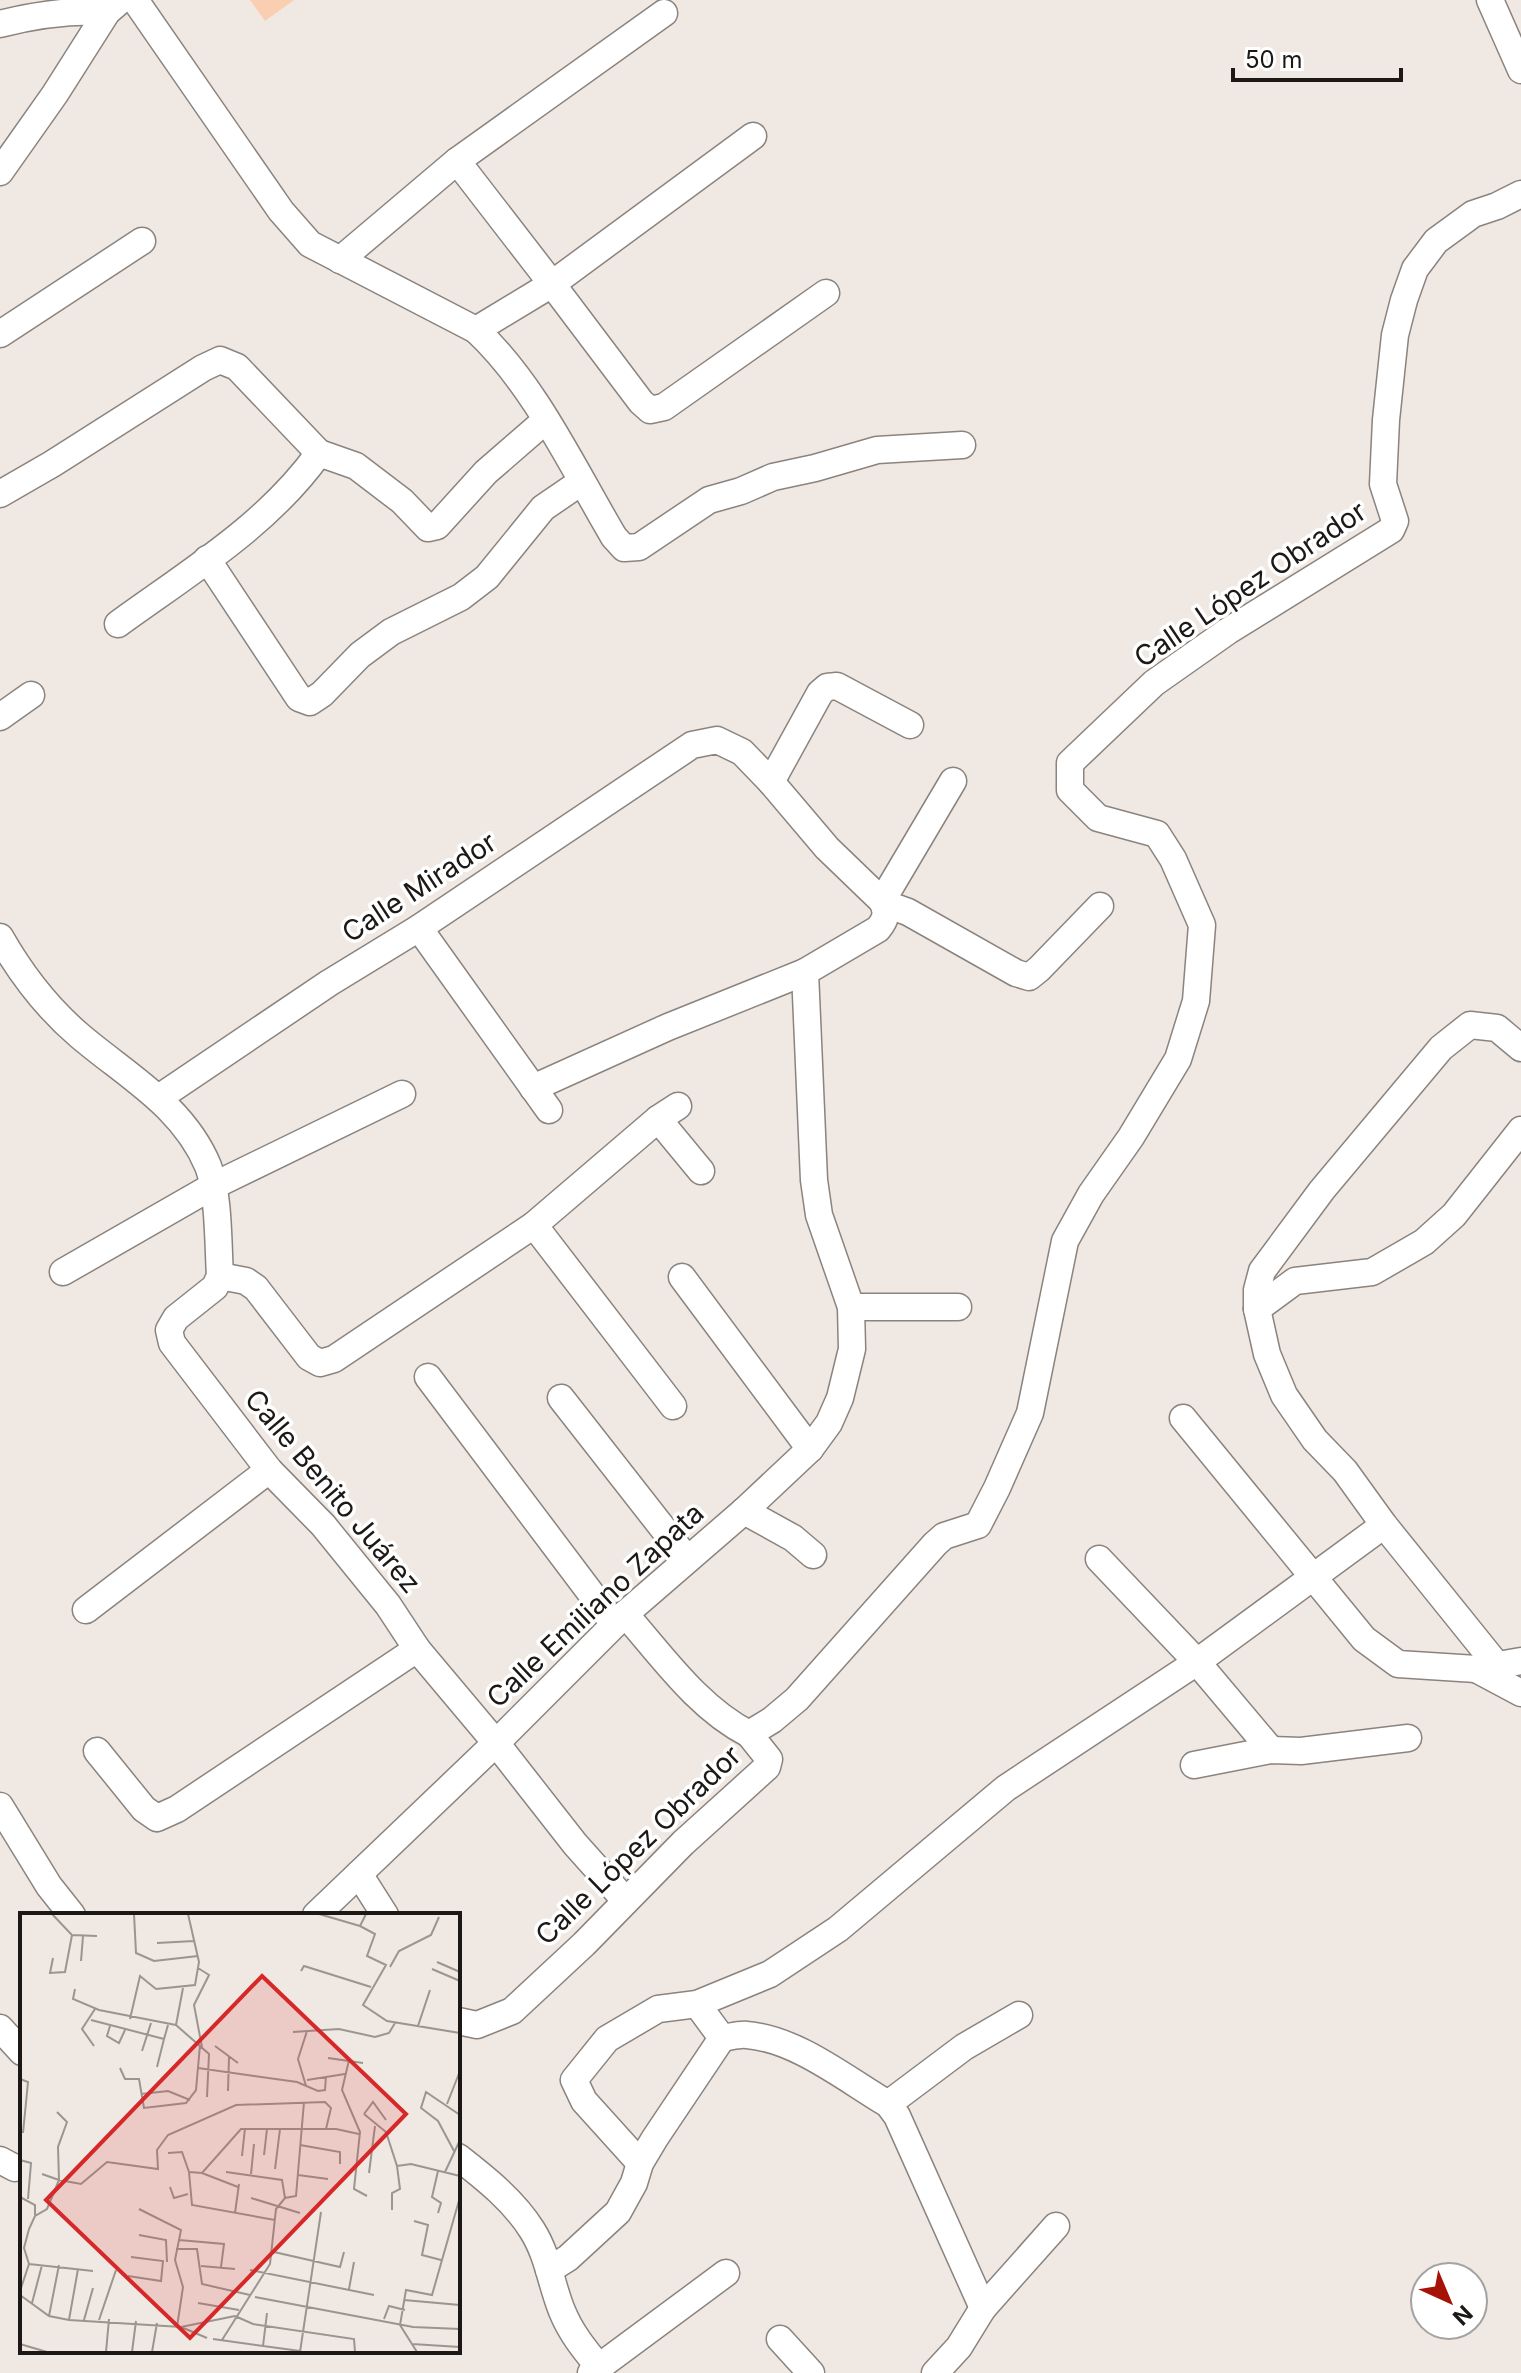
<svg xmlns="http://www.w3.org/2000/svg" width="1521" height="2373" font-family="Inter,sans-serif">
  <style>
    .pitch { fill: #faceb0 }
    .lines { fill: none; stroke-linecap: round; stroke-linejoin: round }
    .street-casing { stroke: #8b837e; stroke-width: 29 }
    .street { stroke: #fff; stroke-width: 26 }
    .labels { text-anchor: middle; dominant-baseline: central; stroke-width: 7; stroke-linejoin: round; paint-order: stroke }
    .street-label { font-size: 28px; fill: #1b1816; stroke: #fff }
    .inset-road { fill: none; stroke: #9b9590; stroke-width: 2 }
    .view { fill: #d62828; fill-opacity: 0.15; stroke: #d62828; stroke-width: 4 }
    .inset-edge { fill: none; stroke: #1b1816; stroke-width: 4 }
  </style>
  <rect width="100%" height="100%" fill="#f0e8e2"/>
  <!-- pitch -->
  <path class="pitch" d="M250,0H294L265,21Z"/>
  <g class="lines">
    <!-- street casing -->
    <g class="street-casing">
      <g id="street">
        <path d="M135,0L281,211L310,244L476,330C535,385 573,468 614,537L624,548L639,547L709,500L741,491L773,477L815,468L877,450L962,445"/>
        <path d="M1490,0L1521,70"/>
        <path d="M664,13L457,161L552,284L753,136"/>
        <path d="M0,24C35,15 71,10 107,12"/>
        <path d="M0,172L55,94L107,12L121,0"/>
        <path d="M340,260L457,161"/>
        <path d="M476,330L552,284L641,402L650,410L664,407L826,293"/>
        <path d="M0,334L142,241"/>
        <path d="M319,453L356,466L402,501L428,528L437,526L486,472L546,420"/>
        <path d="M0,494L52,464L203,368L220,360L237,367L319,453"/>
        <path d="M207,559L299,698L310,702L322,694L360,655L391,632L461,597L487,577L543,508L581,482"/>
        <path d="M118,624C188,573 268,525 319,453"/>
        <path d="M0,717L31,695"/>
        <path d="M771,782L820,693L827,687L837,686L910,725"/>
        <path d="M882,901L953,781"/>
        <path d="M887,910L897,908L908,912L1016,973L1029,977L1039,969L1100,906"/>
        <path d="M419,928L549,1110"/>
        <path d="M0,937C21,974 47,1008 80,1036C127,1076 183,1106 208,1166C219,1194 218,1244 220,1276L215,1287L176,1318L169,1330L172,1343L269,1470L323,1525L388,1605L417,1649L496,1743L575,1844L625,1900"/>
        <path d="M533,1088L668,1027L805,972"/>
        <path d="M160,1097L329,983L419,928L692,745L717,740L742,752L771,782L827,848L882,901C888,913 886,919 878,929L805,972L814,1180L819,1215L851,1307L852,1349L840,1398L829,1423L810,1449L744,1511L625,1614L496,1743L316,1915"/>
        <path d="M658,1119L701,1171"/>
        <path d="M534,1225L673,1406"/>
        <path d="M63,1272L213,1186L402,1094"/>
        <path d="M220,1276L246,1281L256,1288L309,1357L320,1363L334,1359L534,1225L658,1119L678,1106"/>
        <path d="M682,1277L810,1449"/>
        <path d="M851,1307H958"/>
        <path d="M1257,1309L1295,1281L1372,1272L1424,1242L1454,1215L1521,1130"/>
        <path d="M428,1377L614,1624"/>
        <path d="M561,1398L687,1559"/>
        <path d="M1183,1418L1364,1639L1398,1664L1476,1669L1521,1661"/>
        <path d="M744,1511L793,1538L813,1555"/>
        <path d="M1099,1559L1197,1662L1271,1750"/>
        <path d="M86,1610L269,1470"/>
        <path d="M625,1614C662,1656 698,1708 749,1734"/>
        <path d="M1496,1664L1384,1525L1345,1471L1315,1440L1284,1395L1267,1354L1257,1309V1290L1262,1271L1322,1190L1441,1048L1470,1025L1497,1028L1521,1048"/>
        <path d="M1476,1669L1521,1693"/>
        <path d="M97,1751L144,1809L157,1818L177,1809L417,1649"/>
        <path d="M1194,1765L1271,1750L1301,1751L1408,1738"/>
        <path d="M0,1806L49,1886L72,1915"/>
        <path d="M359,1874L385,1915"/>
        <path d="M697,2004L722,2038C730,2037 739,2034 747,2035C797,2039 847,2080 888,2104L897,2116L983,2308"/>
        <path d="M458,2021L477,2025L512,2011L584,1944L683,1843L767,1767L769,1759L749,1734L772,1720L797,1699L935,1544L944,1536L978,1525L997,1488L1030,1413L1065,1241L1091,1194L1131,1137L1178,1059L1196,1001L1202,925L1173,859L1157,834L1098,818L1070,790V763L1154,683L1228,631L1391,530L1395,521L1383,484L1386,420L1395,335L1404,300L1415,269L1436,241L1473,214L1497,206L1521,194"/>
        <path d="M0,2028L22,2052"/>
        <path d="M888,2104L964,2047L1019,2015"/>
        <path d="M458,2157C485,2178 514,2201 532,2230C548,2255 551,2284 562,2311C571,2333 584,2349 599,2367"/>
        <path d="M0,2160L15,2168L22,2167"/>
        <path d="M640,2163L584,2101L574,2080L607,2039L658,2009L697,2004L770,1974L838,1929L1006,1788L1197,1662L1384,1525"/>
        <path d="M549,2270L568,2258L618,2212L634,2183L640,2163L655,2138L722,2038"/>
        <path d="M780,2339L811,2373"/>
        <path d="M591,2373L726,2273"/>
        <path d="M935,2373L959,2347L983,2308L1056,2226"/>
      </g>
    </g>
    <!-- street -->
    <use href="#street" class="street"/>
  </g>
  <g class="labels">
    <!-- street labels -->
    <g class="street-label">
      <text transform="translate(1250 584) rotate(-34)">Calle López Obrador</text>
      <text transform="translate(419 887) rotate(-33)">Calle Mirador</text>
      <text transform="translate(333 1491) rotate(50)">Calle Benito Juárez</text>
      <text transform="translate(595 1605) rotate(-43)">Calle Emiliano Zapata</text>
      <text transform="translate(638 1845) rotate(-44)">Calle López Obrador</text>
    </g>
  </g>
  <!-- overview -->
  <g transform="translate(20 1913)">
    <rect width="440" height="440" fill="#f0e8e2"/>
    <path class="inset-road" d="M32,1L52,22L45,59L30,60L33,45M114,1L116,40L134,48L178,43M299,1L340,13M346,1L340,13L355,21L347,43L366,52L343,92L367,108L440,120M52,22L77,23M137,30L174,28M61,48L63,23M417,49L440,59M370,54L379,38L411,22L419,4M178,55L189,62L174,92L182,134M412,56L440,68M281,58L284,53L351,74M55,76L53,86L79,97L156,112M136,76L175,72L179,49L168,1M110,106L120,63L136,76M71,107L144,126L148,112M156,112L189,141L187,184M156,112L163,75M90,113L87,123L99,130L105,117M398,113L410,77M273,119L319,116L355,124L369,120L375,110M74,133L62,116L75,96M195,133L218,150M122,138L131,110M308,145L343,150M329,147L322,177L340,219L334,276L347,283M137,154L144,126M100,155L105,166H119L124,195L166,190L176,177L180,132M178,155L277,169L298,178L305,177L306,163M0,166L8,169L3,220M287,167L325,161M286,173L278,146L287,118M208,178L209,144M121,181L148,178L170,187M427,191L440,158M344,201L366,219L377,253L380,276L372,280V297M344,201L353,189L366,207M280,232L320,239V251M434,238L418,208L401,195L406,179L440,202M148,240L162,239L169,259M244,242L247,216M222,243L225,215M0,247L11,250L8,286M377,253L391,251L440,263M255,256L260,216M418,258L412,284L421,290L418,300M169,259L182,260L221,216H316L339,221M169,259L172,292L255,307M206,259L262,267L265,285M425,259L440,227M182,260L218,274M349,260L355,213M22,261L39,267L38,234L47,209L37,199M231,261L234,231M278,262L308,266M150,274L154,285L168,281M0,284L15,292V302M231,285L280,300M119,296L161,317L155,347L163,374L157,414M215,300L219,271M394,308L408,312L402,342L421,347M119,322L146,327L147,349M159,327L204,331L201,354M156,336H177L182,371L230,382M254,339L320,354L324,339M9,351L73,358M181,353L215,356M230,357L354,382M108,363L141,368L143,348L111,344M329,376L334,349M0,378L9,351L4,335L9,316L15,303L27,296L39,267L61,271L87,249L138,256L137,237L148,222L216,192L305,189L311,195L306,216M0,382L29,403L49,407L161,414L215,403M235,384L393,414L440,416M384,387L440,392M12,390L22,352M178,390L219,397M29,403L39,352M215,403L233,411L334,426L335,439M364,406L369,393L385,397M49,407L58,356M64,407L73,375M79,407L96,357M161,414L187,425M193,426L280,438M202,427L250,351L256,296L265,285L276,283L284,189M0,431L27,439M392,431L440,434M243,433L247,400M86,439L89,406M112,439L116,408M132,439L137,410M280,439L301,299M397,439L380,412L386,377L412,382L440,284"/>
    <path class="view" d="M242,63L386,201L170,425L26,287Z"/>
    <rect width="440" height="440" class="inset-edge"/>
  </g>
  <!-- north arrow -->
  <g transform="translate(1449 2301) rotate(136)"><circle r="38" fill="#ffffff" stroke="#a4a3a2" stroke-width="2"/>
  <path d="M0-6L14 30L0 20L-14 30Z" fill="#a61207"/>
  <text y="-12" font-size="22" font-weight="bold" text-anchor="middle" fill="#1b1816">N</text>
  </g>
  <!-- scale -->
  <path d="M1233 68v12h168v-12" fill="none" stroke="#1b1816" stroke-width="4"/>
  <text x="1245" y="68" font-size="24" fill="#1b1816" stroke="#ffffff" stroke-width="6" paint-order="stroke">50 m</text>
</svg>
